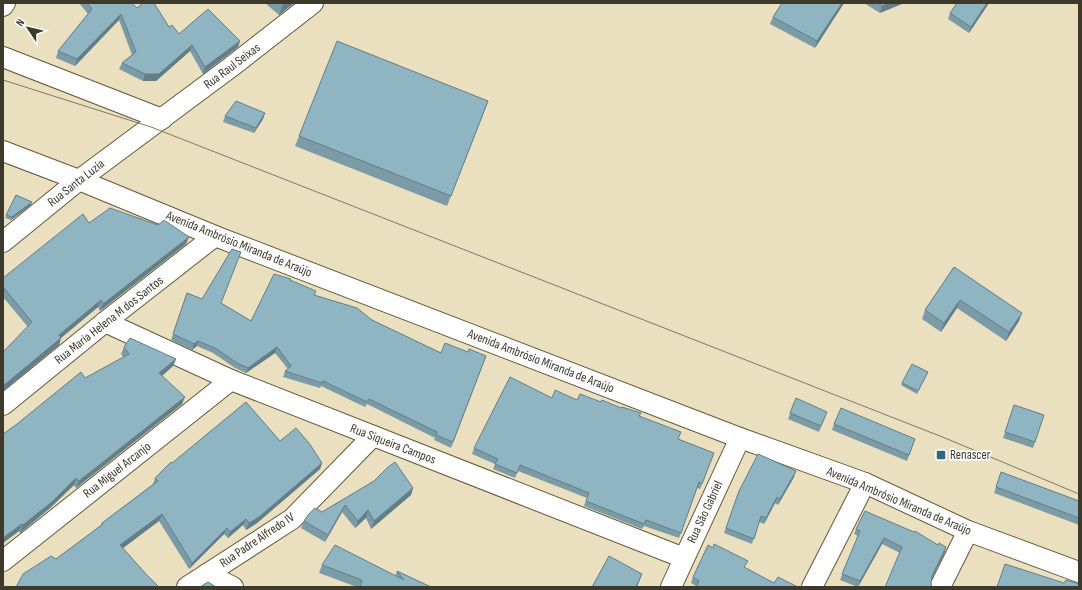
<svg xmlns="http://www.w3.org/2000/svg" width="1082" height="590" font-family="'Sofia Sans Condensed',sans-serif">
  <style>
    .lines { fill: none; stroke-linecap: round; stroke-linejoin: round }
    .minor-casing { stroke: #62583b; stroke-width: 22 }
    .minor { stroke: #fff; stroke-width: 20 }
    .tram { stroke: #7f7964; stroke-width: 1 }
    .wall { fill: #7b9ba7 }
    .shaded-wall { fill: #647e88 }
    .building { fill: #8fb4c2; stroke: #647e88 }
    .poi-dot { fill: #2b6b7f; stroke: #fff; stroke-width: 1.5 }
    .labels { text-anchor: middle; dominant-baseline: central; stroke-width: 3.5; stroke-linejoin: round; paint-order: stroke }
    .street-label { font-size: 13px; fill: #3d392c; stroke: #fff }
    .poi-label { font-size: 13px; fill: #3d392c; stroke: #fff; text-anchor: start }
  </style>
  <rect width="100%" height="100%" fill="#eae0bf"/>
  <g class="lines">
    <!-- minor casing -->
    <g class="minor-casing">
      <g id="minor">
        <path d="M3,6L5,3"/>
        <path d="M3,57L162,119"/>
        <path d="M3,151L79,180L215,236L740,438L865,483L968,531L1079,572"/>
        <path d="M3,242L79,180L231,67L313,3"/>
        <path d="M105,322L231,380L684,558"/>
        <path d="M3,405L105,322L215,236"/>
        <path d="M3,561L231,380"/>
        <path d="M207,574L233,587"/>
        <path d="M187,587L292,519L373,436"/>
        <path d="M671,587L740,438"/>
        <path d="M812,587L865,483"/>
        <path d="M940,587L968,531"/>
      </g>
    </g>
    <!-- minor -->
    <use href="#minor" class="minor"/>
    <!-- tram -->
    <path class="tram" d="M3,80L151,127L945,438L1079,494"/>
  </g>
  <!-- wall -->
  <g class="wall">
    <path d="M79,3H132L137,8L179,34L240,41L238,47L203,74L190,51L156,81H143L119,69L122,63L132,55L119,20L75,66L56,58L58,51L88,14Z"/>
    <path d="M265,3H294L279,15Z"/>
    <path d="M844,3L815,48L770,24L773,17Z"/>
    <path d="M864,3H904L880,13Z"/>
    <path d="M989,3L969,33L948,19L950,13Z"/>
    <path d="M488,101L447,206L295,146L299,136Z"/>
    <path d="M265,113L263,119L254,133L223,122L225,116Z"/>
    <path d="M16,195L31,205L11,220L5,218Z"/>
    <path d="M89,223L186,244L100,311L98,307L61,338L59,345L28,327L3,297V278Z"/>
    <path d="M954,267L1019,321L1006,341L957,308L941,332L922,319L925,310Z"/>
    <path d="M290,280L315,295L372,320L441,353L468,352L486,356L451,448L434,440L435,438L367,404L365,407L321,386L320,388L283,377L285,371L288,369L275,353L246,373L235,368L213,353L197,346L192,350L171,340L187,293L202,299L221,303L251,321Z"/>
    <path d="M124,347L176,359L173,366L162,376L182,404L76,488L74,485L50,508L20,533L19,531L3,543L85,378L123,357L121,354Z"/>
    <path d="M928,372L917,394L901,385L902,383Z"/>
    <path d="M552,398L601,402L621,408L639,416L678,439L714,453L700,489L697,488L679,538L644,526L642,529L584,506L587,498L518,471L515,478L493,469L495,464L472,454L474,448Z"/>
    <path d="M796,398L825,417L819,432L788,419Z"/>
    <path d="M1014,405L1044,415L1033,448L1003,438Z"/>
    <path d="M834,424L915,439L907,461L832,430Z"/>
    <path d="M280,441L322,463L320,469L257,523L246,530L243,525L228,538L224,534L189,569L159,521L122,548L146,574L56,559L100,526L102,523L153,484L155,478L172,463Z"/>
    <path d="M1001,472L1079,501V525L994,493Z"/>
    <path d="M794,477L778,505L775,503L764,524L759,522L752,544L724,533L739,491Z"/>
    <path d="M374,481L413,488L411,495L371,529L366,518L355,528L342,512L325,542L301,528L304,521L322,512Z"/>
    <path d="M856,529L945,552L931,579L900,553L882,544L858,587L840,580L858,536L854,534Z"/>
    <path d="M322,565L395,576L397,571L431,587H357L319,573Z"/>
    <path d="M745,568L774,583L796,586H696L691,583L693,577Z"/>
  </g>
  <!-- shaded-wall -->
  <g class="shaded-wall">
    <path d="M285,3H294L279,15L283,4Z"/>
    <path d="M842,3H844L815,48L817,41Z"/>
    <path d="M889,3H904L880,13L882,6Z"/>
    <path d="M987,3H989L969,33L971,27Z"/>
    <path d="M121,14L119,20L75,66L77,59Z"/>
    <path d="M240,41L238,47L203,74L205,67Z"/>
    <path d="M192,45L190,51L156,81H143L145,74Z"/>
    <path d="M488,101L484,112L447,206L451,196Z"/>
    <path d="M265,113L263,119L254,133L256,128Z"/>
    <path d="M32,202L31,205L11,220L12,217Z"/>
    <path d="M189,237L186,244L100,311L103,304Z"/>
    <path d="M101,300L98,307L61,338L59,345L3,391V386L59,335Z"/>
    <path d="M960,300L957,308L941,332L944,323Z"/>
    <path d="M1022,313L1019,321L1006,341L1009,332Z"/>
    <path d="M198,341L197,346L192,350L194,344Z"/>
    <path d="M277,347L275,353L246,373L248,368Z"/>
    <path d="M176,359L173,366L156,381L159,373Z"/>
    <path d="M185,397L182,404L76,488L79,481Z"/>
    <path d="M322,463L320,469L257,523L246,530L249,523Z"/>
    <path d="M796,471L794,477L778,505L780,499Z"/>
    <path d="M76,478L74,485L50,508L20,533L23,525Z"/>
    <path d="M413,488L411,495L371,529L374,521Z"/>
    <path d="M777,497L775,503L764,524L766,518Z"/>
    <path d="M345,505L342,512L325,542L328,535Z"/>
    <path d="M368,510L366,518L355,528L358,521Z"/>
    <path d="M162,514L159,521L118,552L120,545Z"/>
    <path d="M246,519L243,525L228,538L230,532Z"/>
    <path d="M22,524L19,531L3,543V538Z"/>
    <path d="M227,528L224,534L189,569L192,563Z"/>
    <path d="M884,538L882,544L858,587L860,581Z"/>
    <path d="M946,547L945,552L930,582L932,576Z"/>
    <path d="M642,574L637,587H636Z"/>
  </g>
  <!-- building -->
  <g class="building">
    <path d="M87,3H132L137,8L143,3H154L169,27L172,25L179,34L208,9L240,41L205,67L192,45L159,74H145L122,63L136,52L121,14L77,59L58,51L92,9Z"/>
    <path d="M782,3H842L817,41L773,17Z"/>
    <path d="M878,3H889L882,6Z"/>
    <path d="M957,3H987L971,27L950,13Z"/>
    <path d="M337,41L488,101L451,196L299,136Z"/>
    <path d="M236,101L265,113L256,128L225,116Z"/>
    <path d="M16,195L32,202L12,217L6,215Z"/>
    <path d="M110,208L158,225L164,220L189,237L103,304L101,300L59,335L61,338L3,386V352L32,322L3,287V278L83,214L89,223Z"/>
    <path d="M232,249L241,252L221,303L251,321L274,274L291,279L290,280L316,291L314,295L357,308L372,320L441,353L445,343L468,352L469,349L486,356L453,442L436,435L437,432L369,399L367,402L323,381L322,383L285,371L291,366L277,347L248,368L237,363L215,348L198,341L194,344L173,334L187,293L202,299Z"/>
    <path d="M954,267L1022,313L1009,332L960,300L944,323L925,310Z"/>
    <path d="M130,338L176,359L159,373L185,397L79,481L76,478L53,501L23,525L22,524L3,538V434L17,424L81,372L85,378L129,354L124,347Z"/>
    <path d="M912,364L928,372L918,391L902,383Z"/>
    <path d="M510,377L552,398L555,390L577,400L580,394L601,402L602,400L621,408L622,407L641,413L639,416L681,432L678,439L714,453L702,484L699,482L681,533L646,520L644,524L586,501L589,493L520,465L517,473L495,464L498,459L474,448Z"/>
    <path d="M796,398L827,412L821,426L790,413Z"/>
    <path d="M246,402L280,441L296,428L309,443L322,463L259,517L249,523L246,519L230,532L227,528L192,563L162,514L120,545L146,574L159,587H16L23,574L51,556L56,559L103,524L102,523L158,481L155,478L171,462L172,463Z"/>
    <path d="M1014,405L1044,415L1035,442L1005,432Z"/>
    <path d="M841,408L915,439L909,455L834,424Z"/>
    <path d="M758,454L796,471L780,499L777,497L766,518L761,516L754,539L726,528L739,491Z"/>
    <path d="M395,462L413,488L374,521L368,510L358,521L345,505L328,535L304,521L308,515L315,508L322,512L374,481L387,468Z"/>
    <path d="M1001,472L1079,501V518L996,487Z"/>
    <path d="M865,511L914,532L915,531L938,545L939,543L946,547L932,576L931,583L932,587H885L902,547L884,538L860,581L842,574L860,531L856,529Z"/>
    <path d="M714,544L748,561L744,567L774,583L778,577L796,586V587H696L699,581L693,577L708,545L713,548Z"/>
    <path d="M335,545L404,580L397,571L431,587H360L362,580L322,565Z"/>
    <path d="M609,556L642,574L636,587H592Z"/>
    <path d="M1005,564L1064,583L1066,580L1079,584V587H997Z"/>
    <path d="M208,582L216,587H200Z"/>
  </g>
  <!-- markers -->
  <rect class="poi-dot" x="936" y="450" width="10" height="10" rx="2"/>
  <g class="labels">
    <!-- street labels -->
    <g class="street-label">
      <text transform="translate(232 66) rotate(-37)">Rua Raul Seixas</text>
      <text transform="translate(76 183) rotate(-38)">Rua Santa Luzia</text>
      <text transform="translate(239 244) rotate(22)">Avenida Ambrósio Miranda de Araújo</text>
      <text transform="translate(109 320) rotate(-38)">Rua Maria Helena M dos Santos</text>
      <text transform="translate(541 361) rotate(21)">Avenida Ambrósio Miranda de Araújo</text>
      <text transform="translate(393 444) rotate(21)">Rua Siqueira Campos</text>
      <text transform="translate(117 470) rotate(-38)">Rua Miguel Arcanjo</text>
      <text transform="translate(899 501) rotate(23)">Avenida Ambrósio Miranda de Araújo</text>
      <text transform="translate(705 512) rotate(-65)">Rua São Gabriel</text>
      <text transform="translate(257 540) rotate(-34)">Rua Padre Alfredo IV</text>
    </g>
    <!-- poi labels -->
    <g class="poi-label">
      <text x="950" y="455">Renascer</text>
    </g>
  </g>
  <!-- border -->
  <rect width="1082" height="590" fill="none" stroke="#3d392c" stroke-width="8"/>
  <!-- north arrow -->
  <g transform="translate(28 28) rotate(305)" stroke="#ffffff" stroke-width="3" paint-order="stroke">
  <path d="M0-3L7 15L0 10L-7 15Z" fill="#3d392c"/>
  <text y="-6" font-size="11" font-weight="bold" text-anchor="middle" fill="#3d392c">N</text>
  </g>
</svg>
